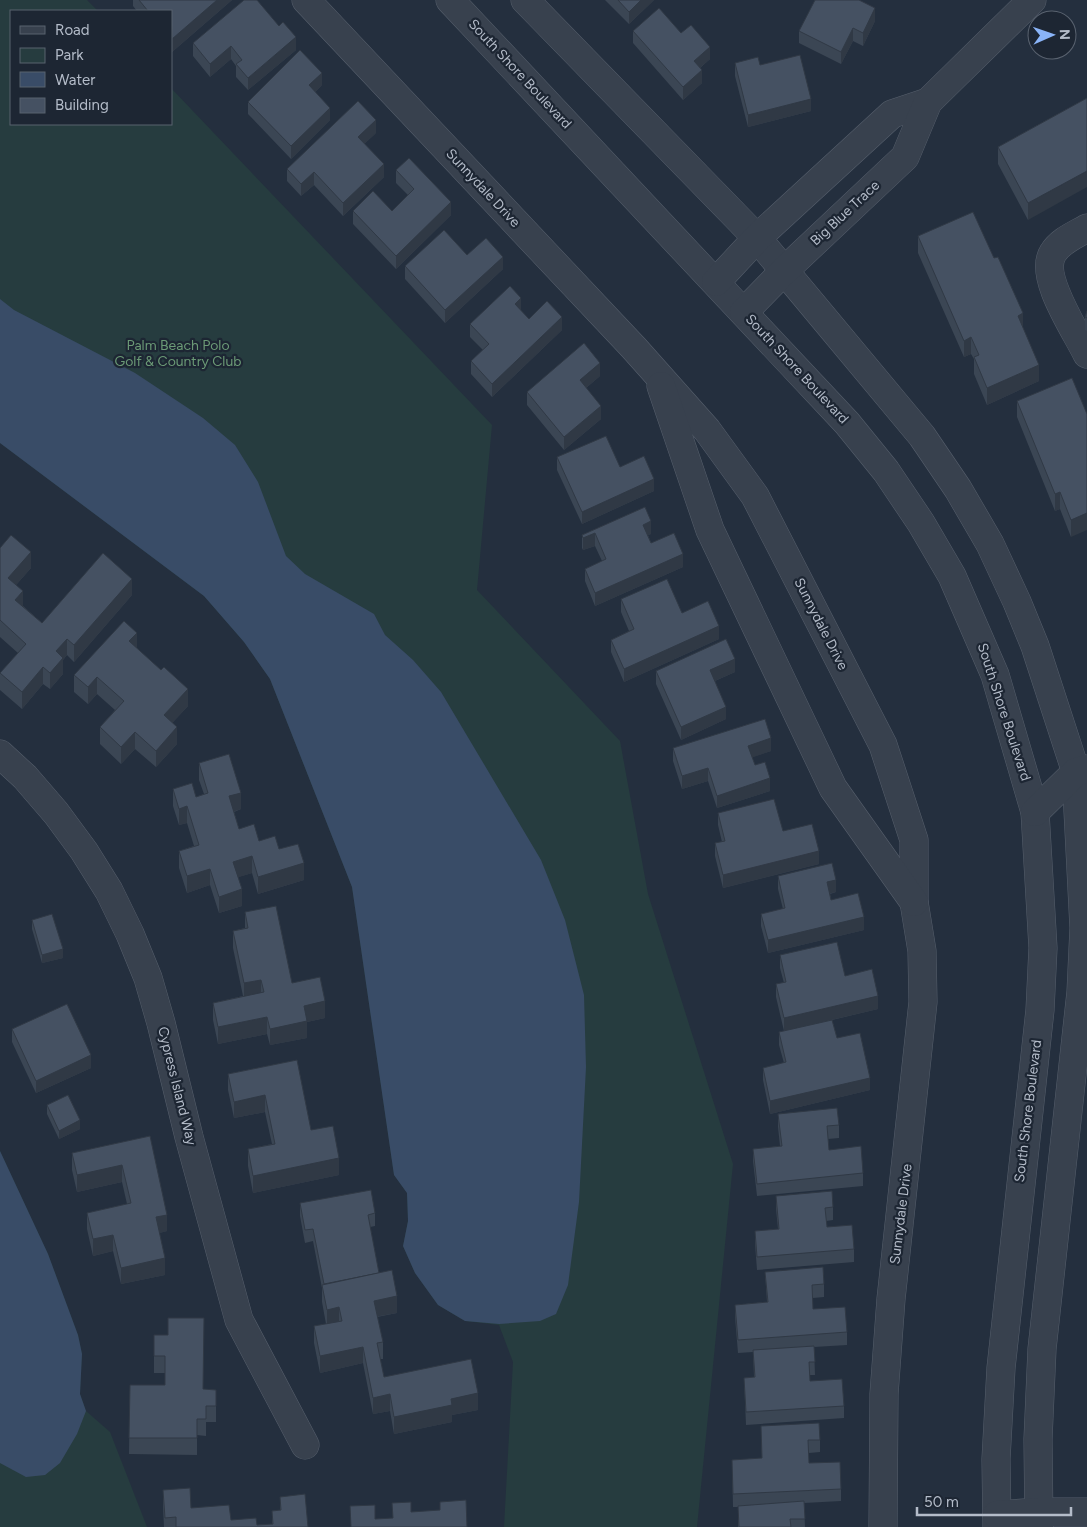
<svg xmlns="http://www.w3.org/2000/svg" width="1087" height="1527" font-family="Figtree,sans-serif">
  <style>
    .green { fill: #263c3f }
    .water { fill: #394c67 }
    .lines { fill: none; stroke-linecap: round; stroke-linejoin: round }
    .minor-casing { stroke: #565f6c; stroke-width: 29 }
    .minor { stroke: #38414e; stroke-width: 28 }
    .wall { fill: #3b4654 }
    .shaded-wall { fill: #303945 }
    .building { fill: #455162; stroke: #303945 }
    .labels { text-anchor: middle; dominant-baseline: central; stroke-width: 4.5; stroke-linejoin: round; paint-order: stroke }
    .street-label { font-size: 14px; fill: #b4bcc9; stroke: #1d2633 }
    .park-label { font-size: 14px; fill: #6b9a76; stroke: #1d2633 }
  </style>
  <rect width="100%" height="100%" fill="#242f3e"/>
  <!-- green -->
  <g class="green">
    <path d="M0,0H87L98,11H11V124H171V88L492,425L477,590L620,741L648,894L733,1164L697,1527H504L513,1362L499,1325L465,1321L438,1305L415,1273L403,1246L408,1221L407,1193L394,1175L352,887L270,679L244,642L204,596L0,443Z"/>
    <path d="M0,1151L48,1254L78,1335L82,1354L80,1394L86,1411L110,1432L147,1527H0Z"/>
  </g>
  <!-- water -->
  <g class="water">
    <path d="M0,299L14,310L135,373L203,418L235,445L258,482L286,556L305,574L374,614L385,635L413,660L441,692L541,860L565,920L584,995L586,1067L579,1202L568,1285L556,1314L540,1321L499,1324L465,1321L438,1305L415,1273L403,1246L408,1221L407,1193L394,1175L352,887L270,679L244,642L204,596L0,443Z"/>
    <path d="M0,1151L48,1254L78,1335L82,1354L80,1394L86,1411L77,1434L60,1463L45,1475L26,1477L0,1463Z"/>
  </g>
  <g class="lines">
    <!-- minor casing -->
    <g class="minor-casing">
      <g id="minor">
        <path d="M306,0L634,348L707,430L755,496L883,745L914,840V902L922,951L923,1002L891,1299L884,1394L883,1527"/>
        <path d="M450,0L847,423L886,471L921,523L952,576L995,675L1035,812L1043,948L1040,1010L1001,1368L996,1459L997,1527"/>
        <path d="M525,0L757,238L922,436L958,489L990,544L1017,602L1035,646L1076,772L1084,928L1081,992L1042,1349L1038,1439L1039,1527"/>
        <path d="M1087,228C1075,235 1060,241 1053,253C1038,276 1076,331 1087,354"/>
        <path d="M716,282L757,238L892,114L928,102"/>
        <path d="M744,312L785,270L905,157L928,102L1032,0"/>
        <path d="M661,386L710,530L833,788L914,902"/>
        <path d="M0,754L25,777L56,813L84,851L109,891L130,934L148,978L161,1023L189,1137L239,1320L305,1445"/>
        <path d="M1035,812L1076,772L1087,769"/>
        <path d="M997,1515L1039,1512H1087"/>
      </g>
    </g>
    <!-- minor -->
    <use href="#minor" class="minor"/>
  </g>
  <!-- wall -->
  <g class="wall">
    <path d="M133,0H232L172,52L171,11H137L133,6Z"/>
    <path d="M605,0H654L629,24Z"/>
    <path d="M875,21L863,46L853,41L841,64L799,43V31Z"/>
    <path d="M633,31L681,33L710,59L700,68L702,83L683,100L633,43Z"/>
    <path d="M193,43L296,50L248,90L236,77V66L231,59L210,77L193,56Z"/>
    <path d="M735,63L811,111L748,127L735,76Z"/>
    <path d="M322,85L315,92L330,120L291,159L248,114V102Z"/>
    <path d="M1087,98L1028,220L998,164V147Z"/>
    <path d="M376,133L364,144L384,177L343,216L314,185L301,196L287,181V169Z"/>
    <path d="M396,170L451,215L396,269L353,224V211H392L408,195L396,183Z"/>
    <path d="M918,236L1023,328L1039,381L987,405L974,374V359L971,354L964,357L918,253Z"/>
    <path d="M467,255L503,269L445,323L405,279V266Z"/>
    <path d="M521,311L529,319L562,330L492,397L471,374V361L483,350L470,337V324Z"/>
    <path d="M1087,311V331L1085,330V317Z"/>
    <path d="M600,376L586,388L601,419L564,450L527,405V392Z"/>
    <path d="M1072,378L1071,537L1060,509L1055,511L1017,417V401Z"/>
    <path d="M557,457L620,467L654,491L582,524L557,470Z"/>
    <path d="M645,507L651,534L648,535L651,543L683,567L595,606L585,581V569L602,561L595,546L583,550L582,548V535Z"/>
    <path d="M0,548L31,568L16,585L23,606L42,623L132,595L74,662L67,655L63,660V674L50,689L43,684L22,709L0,690V673L18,653L0,637Z"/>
    <path d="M621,599L682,613L719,639L624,682L611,652V640L629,631L621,612Z"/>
    <path d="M137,648L188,706L172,723L177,744L156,767L135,749L121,764L100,744V727L115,710L97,694L88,704L74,692V675Z"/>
    <path d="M656,671L735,672L715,681L726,719L681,740L656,684Z"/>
    <path d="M673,748L771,751L752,757L755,765L770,791L717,808L708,781L682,789L673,761Z"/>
    <path d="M199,763L241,809L234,812L239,829L259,841L279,849L304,880L258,894L252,873L238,877L242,906L219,913L210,885L187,893L179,868V851L194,846L187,823L179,825L173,806V789L196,797L204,794L199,780Z"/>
    <path d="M718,813L783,831L819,864L723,888L715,856V843L722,842L718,825Z"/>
    <path d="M778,876L836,892L830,894L831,900L864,930L768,953L761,926V914L783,909L778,889Z"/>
    <path d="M245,912L292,983L325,1018L307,1022V1038L270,1045L267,1034L218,1044L213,1020V1003L243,996L233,948V931L245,928Z"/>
    <path d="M32,920L63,958L42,963L32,929Z"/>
    <path d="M780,955L845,976L878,1009L832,1020L837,1038L870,1090L770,1114L763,1080V1068L784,1063L779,1045V1032L784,1031L776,997V984L784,983L780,968Z"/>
    <path d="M12,1029L91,1068L36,1093L12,1042Z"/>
    <path d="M297,1060L311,1130L339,1175L253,1193L248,1166V1149L272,1144L265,1112L234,1118L228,1090V1074Z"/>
    <path d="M47,1105L80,1129L59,1139L47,1114Z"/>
    <path d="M778,1114L839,1125V1138L828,1139L829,1150L863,1173V1186L757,1196L753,1161V1149L780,1146L778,1127Z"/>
    <path d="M150,1136L167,1231L159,1233L165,1275L121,1284L113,1251L93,1256L87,1229V1213L127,1204L122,1182L77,1192L72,1170V1153Z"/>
    <path d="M776,1196L833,1207V1220L826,1221L827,1227L854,1249V1262L757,1270L755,1244V1231L778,1229L776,1209Z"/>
    <path d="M300,1203L375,1213V1226L370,1227L379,1273L397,1313L377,1317L383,1342V1359H380L384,1377L478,1410L452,1415V1422L394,1434L390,1411L373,1414L363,1363L320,1373L314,1343V1326L326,1324L322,1302V1288L313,1241L305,1243L300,1216Z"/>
    <path d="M765,1272L824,1284V1297L813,1298V1309L847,1332V1345L814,1347L815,1375H810V1381L844,1406V1418L746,1425L744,1378L754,1377L753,1352L738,1353L735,1317V1305L767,1302Z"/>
    <path d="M154,1335L203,1389L216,1390V1422H206V1436L197,1435V1455L129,1454L130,1385H165V1373H154Z"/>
    <path d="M761,1426L820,1440V1452L809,1453V1463L841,1489V1501L804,1503L805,1527H738V1507H733L732,1460L762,1458Z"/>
    <path d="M163,1490L191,1508L231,1520L257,1525L272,1524V1511L280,1510V1497L308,1527H164L163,1507Z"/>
  </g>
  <!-- shaded-wall -->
  <g class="shaded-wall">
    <path d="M217,0H232L172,52V39Z"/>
    <path d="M641,0H654L629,24V12Z"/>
    <path d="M875,8V21L863,46V33Z"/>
    <path d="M853,28V41L841,64V52Z"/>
    <path d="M296,37V50L248,90V78Z"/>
    <path d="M231,46V59L210,77V64Z"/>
    <path d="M710,47V59L694,73V61Z"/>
    <path d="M702,70V83L683,100V87Z"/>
    <path d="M322,73V85L309,98V85Z"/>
    <path d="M811,99V111L748,127V115Z"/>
    <path d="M330,108V120L291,159V146Z"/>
    <path d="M376,120V133L358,150V137Z"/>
    <path d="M384,164V177L343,216V203Z"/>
    <path d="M1087,171V187L1028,220V203Z"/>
    <path d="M314,172V185L301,196V184Z"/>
    <path d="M451,202V215L396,269V256Z"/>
    <path d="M503,257V269L445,323V310Z"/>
    <path d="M521,298V311L515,304Z"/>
    <path d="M1023,313V330L1018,316Z"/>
    <path d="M562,317V330L492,397V384Z"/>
    <path d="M971,337V354L964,357V341Z"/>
    <path d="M600,363V376L580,393V380Z"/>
    <path d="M1039,365V381L987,405V388Z"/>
    <path d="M601,406V419L564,450V437Z"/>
    <path d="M654,479V491L582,524V512Z"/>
    <path d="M1060,492V509L1055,511V494Z"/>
    <path d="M1087,513V530L1071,537V520Z"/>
    <path d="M651,521V534L643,537V525Z"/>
    <path d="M595,533V546L583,550V538Z"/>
    <path d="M31,552V568L8,594V578Z"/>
    <path d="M683,554V567L595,606V593Z"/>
    <path d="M132,579V595L74,662V645Z"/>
    <path d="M23,591V608L15,600Z"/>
    <path d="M719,626V639L624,682V669Z"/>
    <path d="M137,633V650L129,641Z"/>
    <path d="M67,639V655L63,660V674L50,689V673L56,651Z"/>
    <path d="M735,659V672L710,683V670Z"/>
    <path d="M43,667V684L22,709V692Z"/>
    <path d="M97,677V694L88,704V687Z"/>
    <path d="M188,689V706L164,732V715Z"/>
    <path d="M726,707V719L681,740V727Z"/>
    <path d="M177,727V744L156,767V751Z"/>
    <path d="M135,732V749L121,764V747Z"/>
    <path d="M771,738V751L748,759V746Z"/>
    <path d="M708,768V781L682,789V776Z"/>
    <path d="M770,778V791L717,808V796Z"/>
    <path d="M241,793V809L229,813V796Z"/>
    <path d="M187,806V823L179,825V809Z"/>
    <path d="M819,851V864L723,888V875Z"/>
    <path d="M252,856V873L233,879V862Z"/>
    <path d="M304,863V880L258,894V877Z"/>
    <path d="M210,869V885L187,893V876Z"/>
    <path d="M836,880V892L827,894V882Z"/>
    <path d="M242,889V906L219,913V897Z"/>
    <path d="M864,917V930L768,953V940Z"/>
    <path d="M63,949V958L42,963V955Z"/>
    <path d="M261,980V996L244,1000V983Z"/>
    <path d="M878,996V1009L784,1031V1018Z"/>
    <path d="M325,1001V1018L307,1022V1038L270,1045V1029L304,1006Z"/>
    <path d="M267,1017V1034L218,1044V1027Z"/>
    <path d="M91,1055V1068L36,1093V1081Z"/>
    <path d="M870,1078V1090L770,1114V1101Z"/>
    <path d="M265,1095V1112L234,1118V1102Z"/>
    <path d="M80,1120V1129L59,1139V1131Z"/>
    <path d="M339,1158V1175L253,1193V1176Z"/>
    <path d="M122,1165V1182L77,1192V1175Z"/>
    <path d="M167,1215V1231L156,1234V1217Z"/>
    <path d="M113,1235V1251L93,1256V1239Z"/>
    <path d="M165,1258V1275L121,1284V1268Z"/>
    <path d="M397,1296V1313L374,1317V1301Z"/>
    <path d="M339,1307V1324L327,1326V1310Z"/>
    <path d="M363,1347V1363L320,1373V1356Z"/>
    <path d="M478,1393V1410L452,1415V1422L394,1434V1417L451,1399Z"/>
    <path d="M390,1394V1411L373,1414V1398Z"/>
  </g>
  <!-- building -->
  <g class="building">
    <path d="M139,0H217L172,39L171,11H148Z"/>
    <path d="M244,0H257L279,26L283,22L296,37L248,78L236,64L242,60L231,46L210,64L193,43Z"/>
    <path d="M618,0H641L629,12Z"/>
    <path d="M815,0H859L875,8L863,33L853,28L841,52L799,31Z"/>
    <path d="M659,8L681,33L691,25L710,47L694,61L702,70L683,87L633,31Z"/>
    <path d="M300,50L322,73L309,85L330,108L291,146L248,102Z"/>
    <path d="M800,55L811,99L748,115L735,63L758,57L760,65Z"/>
    <path d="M1087,98V171L1028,203L998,147Z"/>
    <path d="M358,101L376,120L358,137L384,164L343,203L314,172L301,184L287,169Z"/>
    <path d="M409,158L451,202L396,256L353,211L373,191L392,211L414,189L396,170Z"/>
    <path d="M973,212L994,258L998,257L1023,313L1018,316L1039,365L987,388L974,357L979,355L971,337L964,341L918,236Z"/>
    <path d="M444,230L467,255L486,238L503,257L445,310L405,266Z"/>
    <path d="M510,286L521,298L515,304L529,319L547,301L562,317L492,384L471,361L489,344L470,324Z"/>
    <path d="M1087,311V318L1085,317Z"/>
    <path d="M584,343L600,363L580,380L601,406L564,437L527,392Z"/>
    <path d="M1072,378L1087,414V513L1071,520L1060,492L1055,494L1017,401Z"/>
    <path d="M606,436L620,467L644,456L654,479L582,512L557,457Z"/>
    <path d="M645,507L651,521L643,525L651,543L674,533L683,554L595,593L585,569L606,559L595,533L583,538L582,535Z"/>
    <path d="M11,535L31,552L8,578L23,591L15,600L42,623L103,553L132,579L74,645L67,639L56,651L63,658L50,673L43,667L22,692L0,673L26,644L0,620V548Z"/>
    <path d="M667,579L682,613L708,601L719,626L624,669L611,640L634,629L621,599Z"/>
    <path d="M124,621L137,633L129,641L161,670L164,667L188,689L164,715L177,727L156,751L135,732L121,747L100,727L124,701L97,677L88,687L74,675Z"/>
    <path d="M726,639L735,659L710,670L726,707L681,727L656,671Z"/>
    <path d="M765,719L771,738L748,746L755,765L765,762L770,778L717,796L708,768L682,776L673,748Z"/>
    <path d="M229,754L241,793L229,796L239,829L254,824L259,841L275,836L279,849L298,844L304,863L258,877L252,856L233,862L242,889L219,897L210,869L187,876L179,851L199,845L187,806L179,809L173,789L192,783L196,797L208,793L199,763Z"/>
    <path d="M774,799L783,831L812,824L819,851L723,875L715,843L725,841L718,813Z"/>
    <path d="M832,863L836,880L827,882L831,900L858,893L864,917L768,940L761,914L785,908L778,876Z"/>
    <path d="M276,906L292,983L320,977L325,1001L304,1006L307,1021L270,1029L267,1017L218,1027L213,1003L264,992L261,980L244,983L233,931L248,928L245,912Z"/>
    <path d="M52,914L63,949L42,955L32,920Z"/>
    <path d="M837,942L845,976L872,969L878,996L784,1018L776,984L786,982L780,955Z"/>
    <path d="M67,1004L91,1055L36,1081L12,1029Z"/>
    <path d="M832,1020L837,1038L860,1033L870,1078L770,1101L763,1068L786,1062L779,1032Z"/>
    <path d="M297,1060L311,1130L333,1126L339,1158L253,1176L248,1149L275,1144L265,1095L234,1102L228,1074Z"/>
    <path d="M68,1095L80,1120L59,1131L47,1105Z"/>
    <path d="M837,1108L839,1125L827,1126L829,1150L861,1146L863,1173L757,1184L753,1149L782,1146L778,1114Z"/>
    <path d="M150,1136L167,1215L156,1217L165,1258L121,1268L113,1235L93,1239L87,1213L131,1203L122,1165L77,1175L72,1153Z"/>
    <path d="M371,1190L375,1213L368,1215L379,1273L324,1284L313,1229L305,1230L300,1203Z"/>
    <path d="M832,1191L833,1207L825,1208L827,1227L852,1225L854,1249L757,1257L755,1231L779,1229L776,1196Z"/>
    <path d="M823,1267L824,1284L812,1285L813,1309L845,1307L847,1332L738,1340L735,1305L768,1302L765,1272Z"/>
    <path d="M392,1270L397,1296L374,1301L383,1342L377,1343L384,1377L471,1359L478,1393L451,1399L452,1405L394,1417L390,1394L373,1398L363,1347L320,1356L314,1326L342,1321L339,1307L327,1310L322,1285Z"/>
    <path d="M168,1318H204L203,1389L216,1390V1406H206V1419H197V1438H129L130,1385H165V1356H154V1335H168Z"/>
    <path d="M814,1346L815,1362H809L810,1381L842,1379L844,1406L746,1412L744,1378L755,1377L753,1350Z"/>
    <path d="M819,1423L820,1440H808L809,1463L840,1462L841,1489L733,1494L732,1460L762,1458L761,1426Z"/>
    <path d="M190,1488L191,1508L229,1505L231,1520L256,1518L257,1525L273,1524L272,1511L281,1510L280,1497L305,1494L308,1527H176V1517L165,1518L163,1490Z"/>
    <path d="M466,1500L467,1527H351L350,1506L375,1505V1519L393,1518L392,1503L411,1502V1512L440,1510V1502Z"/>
    <path d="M804,1501L805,1519H790L791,1527H739L738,1506Z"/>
  </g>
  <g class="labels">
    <!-- street labels -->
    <g class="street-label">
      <text transform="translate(520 74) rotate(47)">South Shore Boulevard</text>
      <text transform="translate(483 188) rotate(47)">Sunnydale Drive</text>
      <text transform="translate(845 213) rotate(-43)">Big Blue Trace</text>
      <text transform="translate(797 369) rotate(47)">South Shore Boulevard</text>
      <text transform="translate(821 624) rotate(63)">Sunnydale Drive</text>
      <text transform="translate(1004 712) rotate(72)">South Shore Boulevard</text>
      <text transform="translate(177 1086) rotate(76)">Cypress Island Way</text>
      <text transform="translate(1028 1111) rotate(-83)">South Shore Boulevard</text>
      <text transform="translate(901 1214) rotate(-83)">Sunnydale Drive</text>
    </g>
    <!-- park labels -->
    <g class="park-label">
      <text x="178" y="345">Palm Beach Polo<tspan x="178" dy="16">Golf &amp; Country Club</tspan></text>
    </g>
  </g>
  <!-- legend -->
  <rect x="10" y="10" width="162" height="115" fill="#1d2633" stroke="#59626f"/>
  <rect x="20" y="26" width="25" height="8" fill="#38414e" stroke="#59626f"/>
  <text x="55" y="35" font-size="15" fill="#b4bcc9">Road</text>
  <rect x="20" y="48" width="25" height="15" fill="#263c3f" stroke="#59626f"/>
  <text x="55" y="60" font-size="15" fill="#b4bcc9">Park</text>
  <rect x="20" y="72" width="25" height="15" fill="#394c67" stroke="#59626f"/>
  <text x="55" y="85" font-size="15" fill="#b4bcc9">Water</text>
  <rect x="20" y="98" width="25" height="15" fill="#455162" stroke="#59626f"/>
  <text x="55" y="110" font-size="15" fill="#b4bcc9">Building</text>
  <!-- north arrow -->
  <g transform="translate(1052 35) rotate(88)"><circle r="24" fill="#1d2633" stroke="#59626f"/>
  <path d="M0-4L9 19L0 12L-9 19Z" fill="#8ab4f8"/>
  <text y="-8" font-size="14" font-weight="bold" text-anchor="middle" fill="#b4bcc9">N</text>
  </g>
  <!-- scale -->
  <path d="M917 1507v8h154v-8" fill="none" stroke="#b4bcc9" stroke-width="2.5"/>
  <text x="924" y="1507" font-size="15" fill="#b4bcc9" stroke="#1d2633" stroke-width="4" paint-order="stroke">50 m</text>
</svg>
